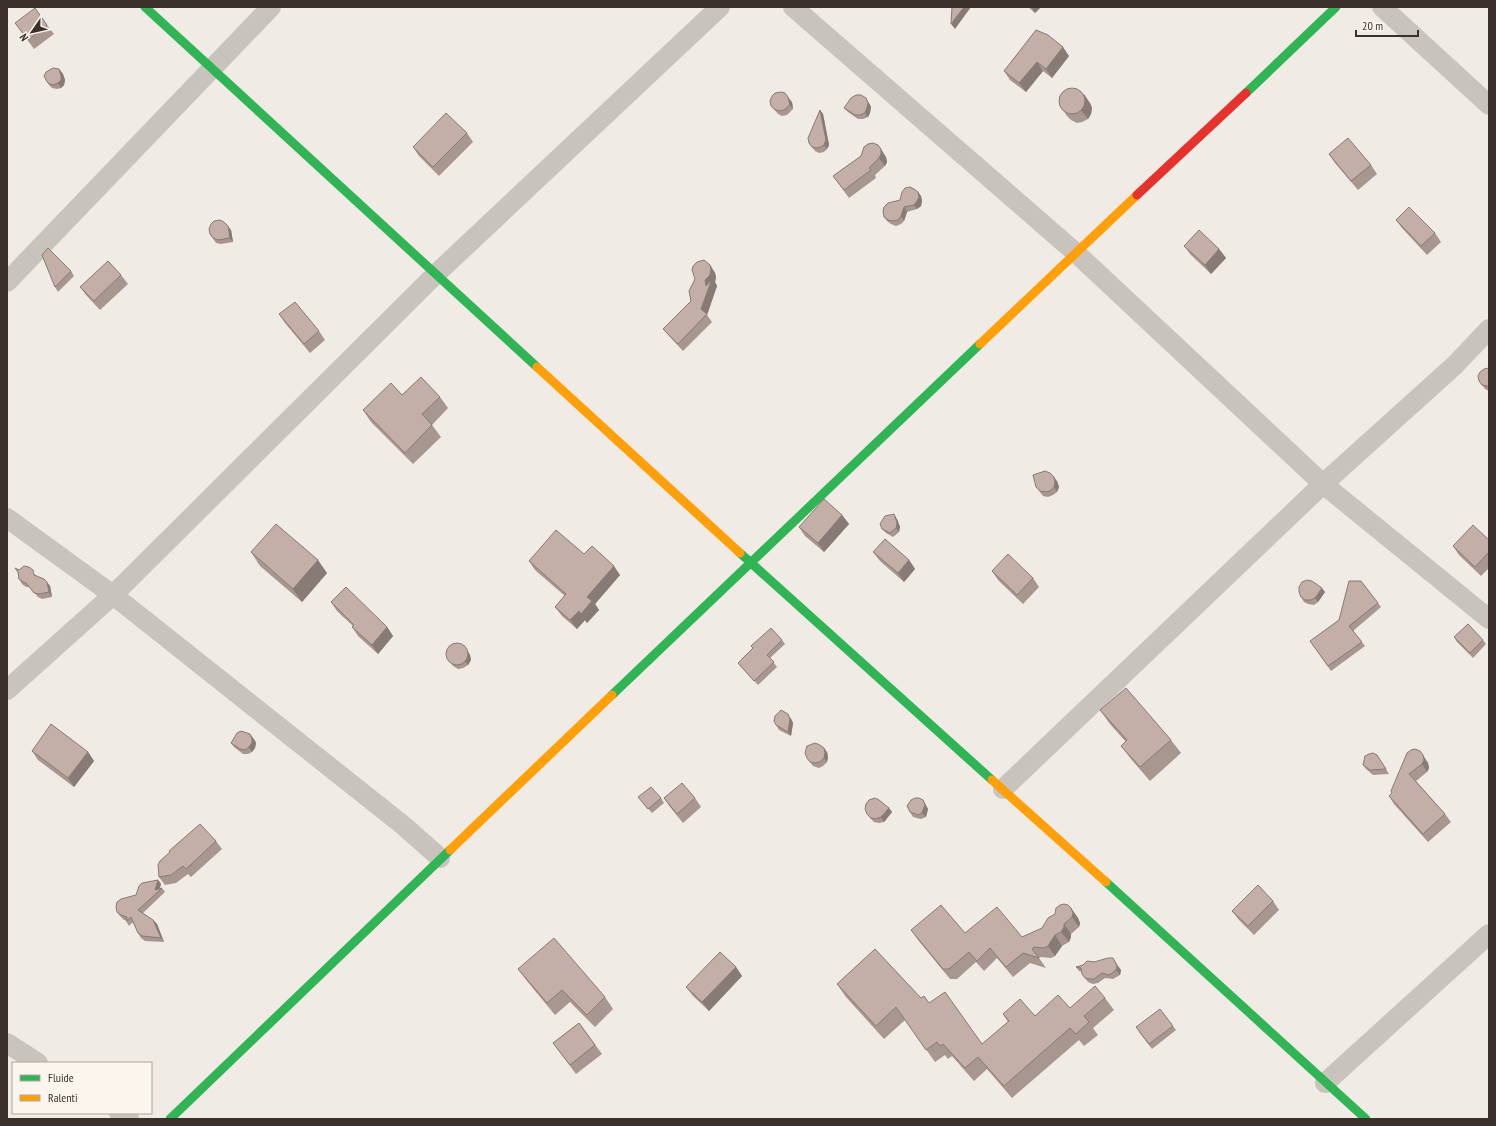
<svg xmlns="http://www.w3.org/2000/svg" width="1496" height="1126" font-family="'PT Sans Narrow',sans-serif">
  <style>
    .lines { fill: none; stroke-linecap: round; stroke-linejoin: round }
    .street { stroke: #c9c3be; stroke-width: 20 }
    .fast { stroke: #30b455; stroke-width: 9 }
    .slow { stroke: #ff9f0a; stroke-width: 9 }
    .jam { stroke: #e5322d; stroke-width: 9 }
    .wall { fill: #a89690 }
    .shaded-wall { fill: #887a75 }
    .building { fill: #c3afa7; stroke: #887a75 }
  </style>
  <rect width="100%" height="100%" fill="#f0ebe5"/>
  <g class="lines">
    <!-- street -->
    <g class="street">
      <path d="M793,7L1076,253L1323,484L1489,619"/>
      <path d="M1382,7L1489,105"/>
      <path d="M7,282L271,7"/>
      <path d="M7,518L113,595L404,826L440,858"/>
      <path d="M7,690L113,595L436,274L720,7"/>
      <path d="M1003,789L1323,484L1455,365L1489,329"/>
      <path d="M7,1043L38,1063"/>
      <path d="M1325,1083L1489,934"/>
      <path d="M119,1113L129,1119"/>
    </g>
    <!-- fast -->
    <g class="fast">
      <path d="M145,7L537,367"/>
      <path d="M1246,93L1336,7"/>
      <path d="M740,553L992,780"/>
      <path d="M612,695L980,344"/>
      <path d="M1106,882L1366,1119"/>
      <path d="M170,1119L450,850"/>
    </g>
    <!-- slow -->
    <g class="slow">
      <path d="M980,344L1137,195"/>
      <path d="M537,367L740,553"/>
      <path d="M992,780L1106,882"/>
      <path d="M450,850L612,695"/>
    </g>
    <!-- jam -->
    <path class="jam" d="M1137,195L1246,93"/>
  </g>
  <!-- wall -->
  <g class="wall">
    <path d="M1028,7H1041L1035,13Z"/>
    <path d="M15,23L47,25L54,34L34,49Z"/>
    <path d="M1036,30L1069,56L1052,78L1043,71L1026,92L1010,80L1004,71Z"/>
    <path d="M59,69L63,74L65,80L64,85L61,88L57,89L52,88L49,85L46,80Z"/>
    <path d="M792,102L793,109L787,115L782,116L778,114L771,106Z"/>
    <path d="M869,103L871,107L870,113L868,117L863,119H858L848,112L844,108Z"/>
    <path d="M1090,103L1092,108L1091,114L1088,119L1082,122L1077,123L1071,120L1067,116L1061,107Z"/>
    <path d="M820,110L823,114L829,145L827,149L824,152L819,153L815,151L809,143Z"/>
    <path d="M467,133L473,142L439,176L419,156L413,147Z"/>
    <path d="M1329,154L1371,165L1377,174L1358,190L1335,163Z"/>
    <path d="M861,156L886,157L887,162L885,166L875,175L876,178L849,198L833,176Z"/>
    <path d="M918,192L921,196L922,201L921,206L917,209L907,212L904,221L901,224L896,226L891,224L887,221L884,217L900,200Z"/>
    <path d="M1396,220L1435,233L1441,242L1427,255L1402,228Z"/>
    <path d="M231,230L233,242L221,244L216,243L210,234Z"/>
    <path d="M1184,246L1219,249L1226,258L1211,274L1191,255Z"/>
    <path d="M710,265L715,273L716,277L715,282L717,286L707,315L712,322L683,351L669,336L663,329L691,301L695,279Z"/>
    <path d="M71,271L74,276L58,292L55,287Z"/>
    <path d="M121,275L128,284L100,310L86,295L80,287Z"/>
    <path d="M279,314L319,331L325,340L310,353L285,323Z"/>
    <path d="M1489,368V391L1485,389L1479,381Z"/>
    <path d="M402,395L440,397L448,408L432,425L441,437L413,464L371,422L363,410Z"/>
    <path d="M1057,481L1059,487L1057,492L1053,495L1048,497L1043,496L1036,487Z"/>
    <path d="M842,515L849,524L824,552L805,536L799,527Z"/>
    <path d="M897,519L900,527L899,532L893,537L886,533L882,529Z"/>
    <path d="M1489,540V568L1481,576L1459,555L1453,546Z"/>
    <path d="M251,552L327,573L302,602L260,566Z"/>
    <path d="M873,552L909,560L915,569L904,582L880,561Z"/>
    <path d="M584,554L620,575L595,604L599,610L587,623L585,620L577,629L562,616L555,607L565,596L535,570L529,561Z"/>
    <path d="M15,568L36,575L37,576L50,586L52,597L42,599L38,597L30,587H26L22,584L19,579L18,573Z"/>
    <path d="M992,571L1033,578L1039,587L1023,604L998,580Z"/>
    <path d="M1325,592L1318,602L1314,605L1308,604L1304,602L1301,597Z"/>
    <path d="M331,602L387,627L393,636L378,654L358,636L352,627L353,626L337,611Z"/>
    <path d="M1378,603L1381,607L1353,631L1365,646L1331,671L1310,641L1339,620Z"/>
    <path d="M1454,637L1483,640L1486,644L1473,658L1457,642Z"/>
    <path d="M782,640L785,644L770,658L777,667L758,685L741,667L738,663L753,649L751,646Z"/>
    <path d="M464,645L470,655L471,660L468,665L463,668L458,669L453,666L450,662Z"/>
    <path d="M1100,710L1171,740L1181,753L1150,781L1131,759L1121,746L1126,742L1110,724Z"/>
    <path d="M791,718L793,723L791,736L779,730L776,725Z"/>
    <path d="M254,739L256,743L255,748L252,752L248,754H243L234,747L231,743Z"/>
    <path d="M1415,749L1428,763L1429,768L1427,772L1416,781L1445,814L1451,822L1428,842L1394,804L1389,796L1392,793Z"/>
    <path d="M32,751L88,752L94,761L74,787L38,760Z"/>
    <path d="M827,752L828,757L827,762L823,766L819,768L813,766L807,758Z"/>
    <path d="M1377,755L1389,774L1373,775L1366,769L1363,765Z"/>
    <path d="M638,797L661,798L664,803L652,813Z"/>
    <path d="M664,798H695L701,807L683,823L670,807Z"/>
    <path d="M923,800L928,809L926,817L921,819L913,817L910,812Z"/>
    <path d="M889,808L892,812L884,822L879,823L874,822L870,818L867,814Z"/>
    <path d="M216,841L222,849L191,877L188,874L176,883L165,885L159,877Z"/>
    <path d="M158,880L161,884L160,888H162L165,892L143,913L157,924L164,942L145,941L141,938L138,933L133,922L129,926L126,921V920H124L120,916L117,912L136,895Z"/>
    <path d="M1273,901L1279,910L1254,935L1239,920L1232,911Z"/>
    <path d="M1071,908L1078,918L1080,923L1079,927L1071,934V937L1069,942L1062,946L1055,956L1051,958L1041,957L1039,958L1046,968L1030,963L1013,977L997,958L984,971L976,962L957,979H950L918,940L911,930L965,933L1022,937L1042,928Z"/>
    <path d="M1113,958L1121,970L1120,975L1113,979L1105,978L1098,983L1093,984L1088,982L1082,974V972L1079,971L1076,967L1094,962Z"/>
    <path d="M736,967L742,976L709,1011L693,996L686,987Z"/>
    <path d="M518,969L605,997L613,1009L595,1027L570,1002L555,1015L527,981Z"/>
    <path d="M837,984L921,998L929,1003L982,1044L1008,1022L1003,1014L1035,1016L1070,1008L1105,998L1114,1010L1093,1028L1098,1035L1084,1046L1079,1040L1012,1098L987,1069L974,1081L952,1056L948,1059L945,1055L935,1062L905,1020L884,1039L846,997Z"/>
    <path d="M579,1023L602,1054L576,1074L553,1043Z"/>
    <path d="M1173,1026L1176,1030L1152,1049L1139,1032Z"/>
  </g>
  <!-- shaded-wall -->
  <g class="shaded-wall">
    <path d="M964,7H971L955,29L951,24Z"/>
    <path d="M1031,7H1041L1035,13Z"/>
    <path d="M1063,47L1069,56L1052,78L1046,69Z"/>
    <path d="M1037,62L1043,71L1026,92L1019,83Z"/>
    <path d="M59,69L63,74L65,80L64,85L61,88L58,83Z"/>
    <path d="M1084,94L1090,103L1092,108L1091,114L1088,119L1081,110Z"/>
    <path d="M788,97L792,102L793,109L790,105Z"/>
    <path d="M866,98L871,107L870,113L868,117L865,113Z"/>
    <path d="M820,110L823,114L829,145L827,149L824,145Z"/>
    <path d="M881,149L886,157L887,162L885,166L879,158Z"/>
    <path d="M918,192L921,196L922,201L921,206L917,209L914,205Z"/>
    <path d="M904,207L907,212L904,221L901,216Z"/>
    <path d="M228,226L231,230L233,242L230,238Z"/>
    <path d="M1219,249L1226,258L1211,274L1205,265Z"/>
    <path d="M710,265L715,273L716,277L715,282L717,286L707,315L701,309L706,286L705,280Z"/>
    <path d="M1054,477L1057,481L1059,487L1057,492L1054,487Z"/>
    <path d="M894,514L897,519L900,527L899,532L896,528Z"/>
    <path d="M842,515L849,524L824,552L818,543Z"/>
    <path d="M318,560L327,573L302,602L293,589Z"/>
    <path d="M909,560L915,569L904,582L898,573Z"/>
    <path d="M614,566L620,575L595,604L599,610L587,623L581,614L587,597Z"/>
    <path d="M47,582L50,586L52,597L49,592Z"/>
    <path d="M1322,588L1325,592L1318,602L1315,598Z"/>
    <path d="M579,611L585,620L577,629L570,620Z"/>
    <path d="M387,627L393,636L378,654L372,645Z"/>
    <path d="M467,650L470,655L471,660L468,665L465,661Z"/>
    <path d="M788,714L793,723L791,736L788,732Z"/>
    <path d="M250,734L254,739L256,743L255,748L252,752L249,747Z"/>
    <path d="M824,748L827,752L828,757L827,762L824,758Z"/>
    <path d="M88,752L94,761L74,787L68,778Z"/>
    <path d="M1423,755L1428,763L1429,768L1427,772L1422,764Z"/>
    <path d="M923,800L928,809L926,817L922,813Z"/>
    <path d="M889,808L892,812L884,822L881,817Z"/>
    <path d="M158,880L161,884L159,890H155Z"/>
    <path d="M1071,908L1078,918L1080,923L1079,927L1072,917Z"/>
    <path d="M153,920L157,924L164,942L161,938Z"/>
    <path d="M1064,924L1071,934V937L1069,942L1061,932Z"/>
    <path d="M1055,935L1062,946L1055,956L1048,946Z"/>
    <path d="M1117,966L1121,970L1120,975L1116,970Z"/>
    <path d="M736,967L742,976L709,1011L702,1002Z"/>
  </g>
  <!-- building -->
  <g class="building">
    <path d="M952,7H964L951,24Z"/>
    <path d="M35,8L47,25L28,40L15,23Z"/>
    <path d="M1036,30L1048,35L1063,47L1046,69L1037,62L1019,83L1004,71Z"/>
    <path d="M53,68L59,69L61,76V80L58,83L53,85L49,84L46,80L44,76L46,72Z"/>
    <circle cx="1072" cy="101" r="13"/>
    <path d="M781,92L785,93L788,97L790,105L784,110L779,111L774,109L771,106L770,101L772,96L775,93Z"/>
    <path d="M856,95H861L866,98L868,103L867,108L865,113L860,115H855L844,108L851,98Z"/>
    <path d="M820,110L826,140L824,145L821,147L816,148L812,147L809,143L808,138Z"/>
    <path d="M446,113L467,133L433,167L413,147Z"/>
    <path d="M1348,138L1371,165L1351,181L1329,154Z"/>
    <path d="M873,143L878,145L881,149V154L879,158L869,168L871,170L844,190L833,176L861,156L864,147L868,144Z"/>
    <path d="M910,187L914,189L918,192L919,197L917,201L914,205L904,207L901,216L898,220L893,221L888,220L884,217L883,211L884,207L888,203L900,200L902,192L905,188Z"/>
    <path d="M1409,207L1435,233L1421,246L1396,220Z"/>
    <path d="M220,220L224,222L228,226L230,238L218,240L213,238L210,234L209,229L211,224L214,221Z"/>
    <path d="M1199,230L1219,249L1205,265L1184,246Z"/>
    <path d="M48,248L71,271L55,287L42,255Z"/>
    <path d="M704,260L710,265L711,270L710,275L705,280L706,286L712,279L701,309L707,314L678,344L663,329L691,301L689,291L695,279L692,270L693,266L697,262Z"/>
    <path d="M108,261L121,275L94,301L80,287Z"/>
    <path d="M295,302L319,331L304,344L279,314Z"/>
    <path d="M1489,368V386H1487L1482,385L1479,381L1478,376L1480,372L1484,369Z"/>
    <path d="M421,377L440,397L422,414L432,425L405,453L363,410L391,383L402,395Z"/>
    <path d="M1045,471L1050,473L1054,477L1055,482L1054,487L1050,491L1045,492L1040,491L1036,487L1033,475Z"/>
    <path d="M824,499L842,515L818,543L799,527Z"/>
    <path d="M894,514L897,523L896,528L890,533L882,529L880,524L885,516Z"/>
    <path d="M276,524L318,560L293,589L251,552Z"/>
    <path d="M1473,525L1489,540V552L1475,567L1453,546Z"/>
    <path d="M556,530L584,554L592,546L614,566L587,597L592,601L581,614L579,611L570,620L555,607L566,594L529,561Z"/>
    <path d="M885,539L909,560L898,573L873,552Z"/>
    <path d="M1008,554L1033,578L1017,595L992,571Z"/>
    <path d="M24,566L29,567L33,570L34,575L44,579L47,582L49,592L39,594L34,593L26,583L23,582L19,579L18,572L15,568L19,570Z"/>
    <path d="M1307,580L1312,581L1322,588L1315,598L1311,600H1305L1301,597L1299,592V587L1302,582Z"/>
    <path d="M1349,581H1361L1378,603L1349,626L1362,642L1328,666L1310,641L1339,620Z"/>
    <path d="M346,587L387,627L372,645L352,627L354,625L331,602Z"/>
    <path d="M1468,624L1483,640L1470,653L1454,637Z"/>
    <path d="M771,628L782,640L767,655L774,662L754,681L738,663L753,648L751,646Z"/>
    <circle cx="457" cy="654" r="11"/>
    <path d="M1126,688L1171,740L1140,767L1121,746L1127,740L1100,710Z"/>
    <path d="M781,710L788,714L790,719L788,732L776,725L774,721L775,716Z"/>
    <path d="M51,724L88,752L68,778L32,751Z"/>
    <path d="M241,731L250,734L252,739V743L249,747L245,750L240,749L231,743L237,733Z"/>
    <path d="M815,743L820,745L824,748L825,753L824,758L820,762L815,763L810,762L807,758L805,753L807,746Z"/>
    <path d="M1415,749L1420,751L1423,755L1424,760L1422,764L1409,774L1445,814L1423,834L1389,796L1392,793L1391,791L1407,753L1411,750Z"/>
    <path d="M1373,753L1377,755L1386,769L1370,770L1363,765L1365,756L1369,754Z"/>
    <path d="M682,783L695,798L677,814L664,798Z"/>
    <path d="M651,787L661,798L648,809L638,797Z"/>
    <path d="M875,798L879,800L889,808L881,817L876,819L871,818L867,814L865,809L866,804L869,800Z"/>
    <path d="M915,798H919L923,800L925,805L922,813L918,815L910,812L907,806L911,800Z"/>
    <path d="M200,824L216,841L186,869L183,866L171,875L159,877L158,865L160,861L170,852L169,851Z"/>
    <path d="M158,880L155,890L162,888L138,910L153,920L161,938L142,936L138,933L131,917L126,921L127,917L121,915L117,912L116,907L117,902L121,899L136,895L139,886L142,883Z"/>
    <path d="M1258,885L1273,901L1248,926L1232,911Z"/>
    <path d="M1064,904L1068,905L1071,908L1073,913L1072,917L1064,924V927L1061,932L1055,935L1048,946L1044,948L1034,947L1032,949L1039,958L1023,953L1006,967L990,948L977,961L969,952L949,969H943L911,930L941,905L965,933L997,907L1022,937L1042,928L1048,918L1055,914L1056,908L1060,905Z"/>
    <path d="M554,938L605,997L587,1015L562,990L547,1003L518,969Z"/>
    <path d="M875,949L921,998L924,996L929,1003L945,992L982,1044L1009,1021L1003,1014L1020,999L1035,1016L1058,995L1070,1008L1095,986L1105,998L1084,1016L1089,1022L1076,1034L1070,1028L1004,1086L978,1057L965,1068L943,1044L940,1046L937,1042L926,1050L896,1007L876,1026L837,984Z"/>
    <path d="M720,952L736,967L702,1002L686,987Z"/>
    <path d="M1108,958H1113L1117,966L1116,970L1109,975L1102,973L1094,979H1090L1085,978L1082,974L1081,968L1076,967L1083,965L1087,961L1094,962Z"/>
    <path d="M1160,1009L1173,1026L1149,1044L1136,1027Z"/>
    <path d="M579,1023L595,1045L570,1065L553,1043Z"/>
  </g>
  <!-- border -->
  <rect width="1496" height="1126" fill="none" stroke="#3b302b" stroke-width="16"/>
  <!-- legend -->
  <rect x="12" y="1062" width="140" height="52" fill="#fbf5ee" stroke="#aea6a0"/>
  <rect x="20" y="1075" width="20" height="6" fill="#30b455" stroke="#aea6a0"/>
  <text x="48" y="1082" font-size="12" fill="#3b302b">Fluide</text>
  <rect x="20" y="1095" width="20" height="6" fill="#ff9f0a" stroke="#aea6a0"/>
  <text x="48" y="1102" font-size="12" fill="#3b302b">Ralenti</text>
  <!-- north arrow -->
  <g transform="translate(32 32) rotate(236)" stroke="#fbf5ee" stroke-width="3" paint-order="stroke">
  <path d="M0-3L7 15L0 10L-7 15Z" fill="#3b302b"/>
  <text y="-6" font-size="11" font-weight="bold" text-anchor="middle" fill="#3b302b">N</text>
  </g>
  <!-- scale -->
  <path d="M1356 30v6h62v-6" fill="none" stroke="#3b302b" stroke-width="2"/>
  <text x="1362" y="30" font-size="12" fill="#3b302b" stroke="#fbf5ee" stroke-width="3" paint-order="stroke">20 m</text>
</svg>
